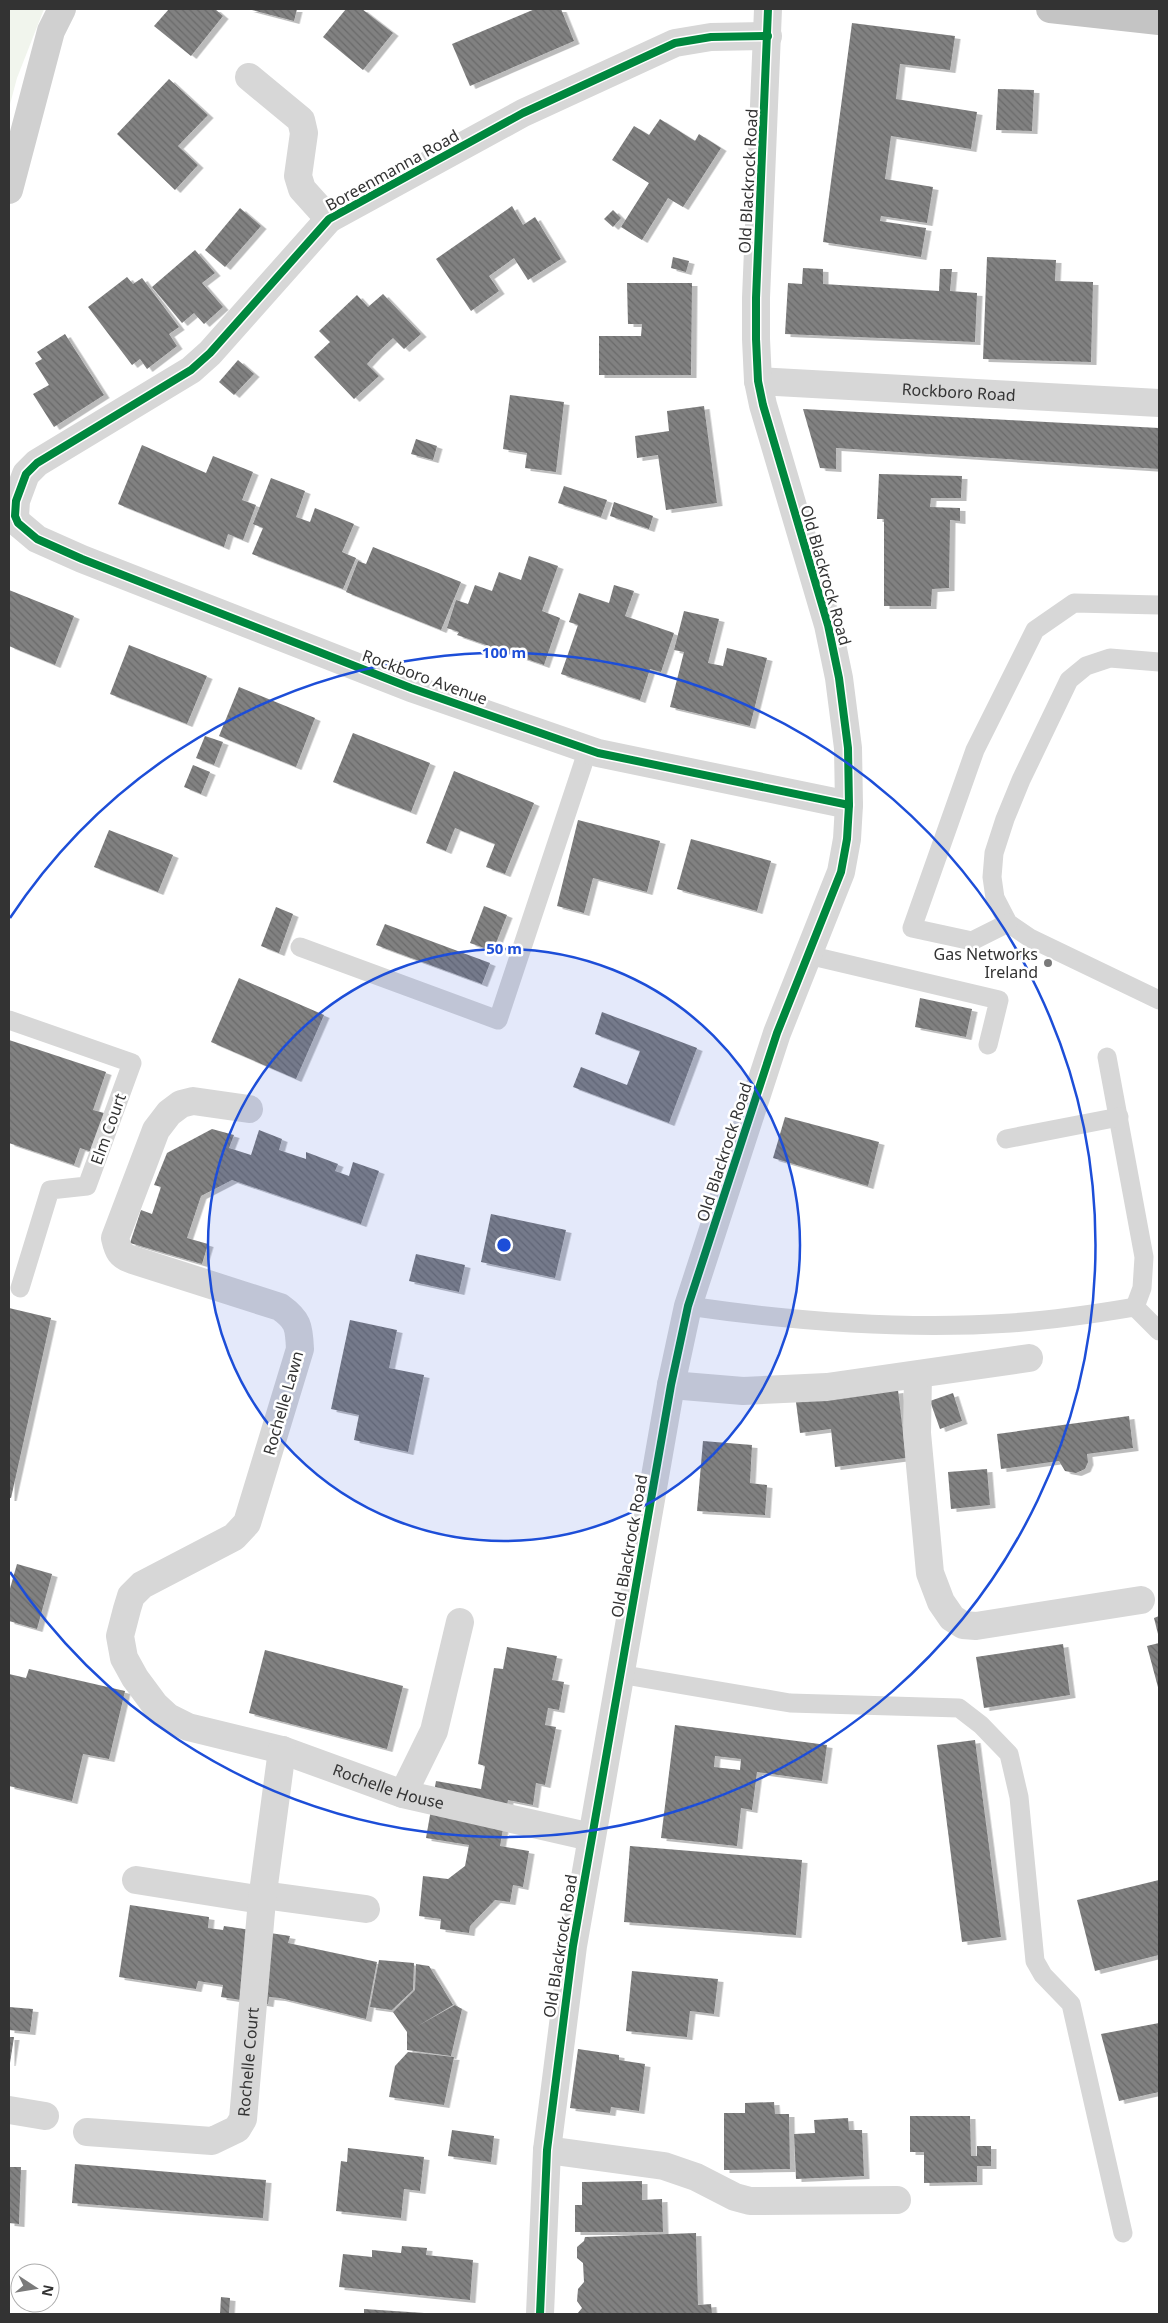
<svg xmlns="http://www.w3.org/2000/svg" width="1168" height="2323" font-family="'Noto Sans',sans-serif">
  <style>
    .grass { fill: #f1f5ed }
    .building { fill: url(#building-back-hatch); fill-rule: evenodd; filter: url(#shadow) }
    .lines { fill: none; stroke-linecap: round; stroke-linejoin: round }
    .lane { stroke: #d7d7d7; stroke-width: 19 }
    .street { stroke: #d7d7d7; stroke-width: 28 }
    .secondary { stroke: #d0d0d0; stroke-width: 28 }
    .highway { stroke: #c4c4c4; stroke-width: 28 }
    .cycleway-casing { stroke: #fff; stroke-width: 11 }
    .cycleway { stroke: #00873e; stroke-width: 8 }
    .ring { fill: none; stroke: #1d4ed8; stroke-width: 2.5 }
    .poi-dot { fill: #7a7a7a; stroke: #fff; stroke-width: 2 }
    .labels { text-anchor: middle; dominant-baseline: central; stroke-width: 5; stroke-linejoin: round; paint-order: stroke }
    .street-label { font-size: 16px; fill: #333; stroke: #fff }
    .poi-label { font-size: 16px; fill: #333; stroke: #fff; text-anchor: end }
    .centre { fill: #1d4ed8; stroke: #fff; stroke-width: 2.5 }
    .ring-label { font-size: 15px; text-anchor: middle; font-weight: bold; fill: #1d4ed8; stroke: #fff; stroke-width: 5; stroke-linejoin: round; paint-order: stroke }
  </style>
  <defs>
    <pattern id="building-back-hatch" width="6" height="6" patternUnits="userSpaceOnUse" patternTransform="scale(1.25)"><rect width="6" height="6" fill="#818181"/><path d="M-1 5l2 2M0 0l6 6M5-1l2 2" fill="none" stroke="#6a6a6a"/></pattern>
    <filter id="shadow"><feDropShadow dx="5.5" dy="3" stdDeviation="0" flood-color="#0004"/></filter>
  </defs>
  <rect width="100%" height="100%" fill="#fff"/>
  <!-- grass -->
  <path class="grass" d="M9,9H44L17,78L9,108Z"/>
  <!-- building -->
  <g class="building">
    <path d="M169,9H215L223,16L191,56L154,26Z"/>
    <path d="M248,9H297L294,21Z"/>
    <path d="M346,9H362L393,33L363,70L323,37Z"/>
    <path d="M535,9H561L574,41L470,86L452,44Z"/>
    <path d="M852,23L955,36L950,70L900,64L896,99L977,112L971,149L891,136L885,179L933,187L927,223L881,216L880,221L926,228L921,257L823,242Z"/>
    <path d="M169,79L208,115L178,146L198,165L175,190L117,134Z"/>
    <path d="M998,89L1034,90L1032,131L996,130Z"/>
    <path d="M660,119L695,141L699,134L721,148L683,207L668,198L642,240L621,227L649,183L612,160L634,126L649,135Z"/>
    <path d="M512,206L523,225L535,217L561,259L528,280L514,258L489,276L499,291L471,311L436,259Z"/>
    <path d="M240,208L261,226L225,267L205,250Z"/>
    <path d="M613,210L621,218L613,227L604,219Z"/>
    <path d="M195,250L215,273L202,283L223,307L204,324L194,313L182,323L152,287Z"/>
    <path d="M673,257L689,261L686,272L671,268Z"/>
    <path d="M987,257L1056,260L1055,281L1093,282L1091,362L983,359Z"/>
    <path d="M803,268L823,269V284L939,291L940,269H952L950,291L977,293L975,342L785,334L788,283L802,284Z"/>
    <path d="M127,277L133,284L142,278L179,327L169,334L177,346L147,369L140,359L132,365L88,307Z"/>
    <path d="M627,283H692L691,375H599V336H641L642,324H628Z"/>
    <path d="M383,294L421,334L404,349L393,338L377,353L367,364L379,376L354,399L314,357L330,342L319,331L357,295L368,307Z"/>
    <path d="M65,334L104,395L54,427L33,394L49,385L35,363L42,359L37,352Z"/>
    <path d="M238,360L254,374L234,395L219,382Z"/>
    <path d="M510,395L564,402L556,472L525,468L527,453L503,449Z"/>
    <path d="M704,406L717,503L666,510L658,455L637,458L635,436L669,431L667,411Z"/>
    <path d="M803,409L1159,428V469L836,448V469L820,468Z"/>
    <path d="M416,439L437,446L433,460L411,454Z"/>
    <path d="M142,445L206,473L213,456L253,472L242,500L256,505L243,540L228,534L224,547L118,504Z"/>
    <path d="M879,474L962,476L961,498H931L930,507L960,508V521L950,520L949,588L932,589L931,606H884V519H877Z"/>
    <path d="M271,478L305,491L296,517L310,522L315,508L354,524L342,552L356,558L343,589L252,554L263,528L253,524Z"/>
    <path d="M564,486L607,500L601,517L558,503Z"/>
    <path d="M614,502L653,516L649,529L610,516Z"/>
    <path d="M373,547L461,582L441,630L346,592L358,561L366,564Z"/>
    <path d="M529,556L558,566L542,611L560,618L544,665L457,635L459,632L447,628L456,600L468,604L475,585L492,591L499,572L521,580Z"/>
    <path d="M614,585L634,591L625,616L674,633L661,672L650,669L640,700L561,674L578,625L569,622L579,593L609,603Z"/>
    <path d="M9,590L74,616L55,665L9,646Z"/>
    <path d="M684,611L719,619L708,663L723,666L727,648L767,658L750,726L670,707L684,652L674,650Z"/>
    <path d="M129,645L207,676L187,724L110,694Z"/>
    <path d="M239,687L315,718L296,767L219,736Z"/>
    <path d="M353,733L430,763L411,812L333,782Z"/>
    <path d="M205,736L223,742L214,765L196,758Z"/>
    <path d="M193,765L210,772L201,794L184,787Z"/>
    <path d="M454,771L534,803L505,874L486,867L495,844L455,828L446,851L426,843Z"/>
    <path d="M578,820L660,841L647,892L593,878L584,913L557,906Z"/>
    <path d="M109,830L173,855L158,892L94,867Z"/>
    <path d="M691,839L771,861L757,911L677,889Z"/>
    <path d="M484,906L507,915L493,951L470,943Z"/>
    <path d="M276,907L293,914L279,953L261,946Z"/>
    <path d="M385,924L490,963L482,984L376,945Z"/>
    <path d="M239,978L324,1015L296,1079L211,1042Z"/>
    <path d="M920,998L972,1009L966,1037L915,1027Z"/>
    <path d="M602,1012L697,1048L669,1123L573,1087L581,1067L627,1085L640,1051L595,1034Z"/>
    <path d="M9,1040L106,1072L93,1110L104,1113L92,1152L80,1148L74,1165L9,1143Z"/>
    <path d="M785,1117L879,1142L868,1186L773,1158Z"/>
    <path d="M212,1129L234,1135L229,1148L251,1155L259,1130L282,1139L279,1150L306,1159V1152L338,1164L335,1171L349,1176L353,1162L379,1171L361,1224L232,1180L201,1196L187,1238L208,1244L202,1264L130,1243L141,1210L152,1214L161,1187L154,1185L167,1153Z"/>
    <path d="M491,1214L566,1230L555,1278L481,1262Z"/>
    <path d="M416,1254L465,1265L459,1292L409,1281Z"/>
    <path d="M9,1308L51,1318L11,1498H9Z"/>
    <path d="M350,1320L397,1330L389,1368L424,1375L408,1452L354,1440L359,1415L331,1409Z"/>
    <path d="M898,1390L906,1458L835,1467L831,1429L800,1433L796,1402Z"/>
    <path d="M953,1393L962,1421L940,1429L930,1401Z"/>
    <path d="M1129,1416L1133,1448L1087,1454L1088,1462L1085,1469L1076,1473L1065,1471L1059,1461L1001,1469L997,1434Z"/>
    <path d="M703,1441L752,1445L750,1483L767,1485L765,1515L697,1511Z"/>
    <path d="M987,1469L990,1505L951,1509L948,1472Z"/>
    <path d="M17,1564L52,1574L37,1629L9,1621V1592Z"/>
    <path d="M1159,1616V1638L1154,1618Z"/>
    <path d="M1159,1643V1691L1147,1646Z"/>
    <path d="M1063,1644L1070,1695L984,1708L976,1657Z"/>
    <path d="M507,1647L557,1656L552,1680L564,1682L559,1710L548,1708L545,1725L556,1727L545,1785L536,1783L533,1805L508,1800L500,1846L529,1851L523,1887L513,1885L510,1902L495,1900L470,1926L469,1933L440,1929L441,1919L419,1916L423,1876L448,1879L465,1866L469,1845L426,1838L436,1781L481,1789L485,1766L478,1764L494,1668L503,1669Z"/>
    <path d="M265,1650L403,1686L387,1749L249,1713Z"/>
    <path d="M29,1669L125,1691L109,1759L83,1754L72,1801L9,1786V1674L26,1678Z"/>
    <path d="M675,1725L827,1745L822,1781L757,1772L752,1810L741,1808L737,1846L661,1838ZM715,1756L741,1759L740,1770L714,1767Z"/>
    <path d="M975,1740L1001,1937L962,1942L937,1745Z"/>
    <path d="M630,1846L802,1860L796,1935L624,1922Z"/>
    <path d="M1159,1880V1955L1095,1971L1077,1900Z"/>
    <path d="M130,1905L209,1917L208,1928L223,1930L224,1926L290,1936L288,1943L377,1962L366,2019L280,1998L269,1997L268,2004L221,1997L223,1985L198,1981L196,1989L119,1977Z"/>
    <path d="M379,1960L414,1963L413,1990L392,2010L370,2007Z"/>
    <path d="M416,1964L429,1966L453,2005L416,2027L455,2005L462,2009L451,2056L407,2050V2032L393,2012L415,1990Z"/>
    <path d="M632,1971L718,1979L714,2014L690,2011L687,2037L626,2031Z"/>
    <path d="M9,2007L33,2009L30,2032L9,2030Z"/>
    <path d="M1159,2023V2092L1119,2101L1101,2034Z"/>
    <path d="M9,2037H14L10,2063H9Z"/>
    <path d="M578,2049L619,2055V2060L645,2064L639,2111L611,2107L610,2113L570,2108Z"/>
    <path d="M408,2052L454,2057L444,2105L389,2097L395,2066Z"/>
    <path d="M774,2102L775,2114H789L790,2169L724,2170V2113H745V2103Z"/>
    <path d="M910,2116H970L971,2156H977V2146H991V2166H977V2182L924,2183V2152H910Z"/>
    <path d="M848,2118L849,2130H862L864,2176L796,2179L794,2134L815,2133L814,2120Z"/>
    <path d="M452,2130L494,2136L491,2162L448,2156Z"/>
    <path d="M348,2148L424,2157L420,2191L404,2189L401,2218L336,2211L341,2161L347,2162Z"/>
    <path d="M75,2164L266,2180L263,2218L72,2203Z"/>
    <path d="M9,2167H21L19,2224L9,2223Z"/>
    <path d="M642,2181V2200L662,2199L663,2232H575V2205H582V2182Z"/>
    <path d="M696,2233L698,2305L711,2304L712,2314H577L582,2308L577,2301L578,2289L584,2282L583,2263L577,2258V2247L584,2241L585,2237Z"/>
    <path d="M402,2246L427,2248L426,2255L473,2260L470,2300L339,2287L343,2254L372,2257V2250L401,2253Z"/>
    <path d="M221,2297L230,2298L229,2314H220Z"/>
    <path d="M364,2309L424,2313V2314H364Z"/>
  </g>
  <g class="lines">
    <!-- lane -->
    <g class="lane">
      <path d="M1159,662L1110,658L1086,666L1069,680L1021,780L1005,819L994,853L992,877L995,898L1008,923L1030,938L1159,1000"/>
      <path d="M1008,923L972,941L912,928L975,750L1035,630L1074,603L1159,605"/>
      <path d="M300,947L498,1020L588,749"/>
      <path d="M808,955L999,1000L988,1045"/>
      <path d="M9,1020L132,1063L87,1186L50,1190L20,1288"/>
      <path d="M1107,1057L1144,1257L1142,1288L1135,1307"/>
      <path d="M1006,1139L1119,1117"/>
      <path d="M688,1306C791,1321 907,1330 1011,1323C1053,1320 1094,1314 1135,1307L1159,1331"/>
      <path d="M619,1674L790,1703L959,1708L981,1725L1009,1754L1019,1797L1035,1961L1043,1975L1071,2004L1123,2233"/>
    </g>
    <!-- street -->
    <g class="street">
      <path d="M768,36L711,37L675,43L523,113L329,219L210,353L191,370L37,463L26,474L16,501L15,516L18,523L37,539L82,559L411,688L598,753L849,805"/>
      <path d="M249,77L301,120L304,133L298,176L302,189L329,219"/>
      <path id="s1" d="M758,381L1159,403"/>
      <path id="s2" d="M249,1109L193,1101L181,1104L169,1113L156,1130L115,1238C118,1251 120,1256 133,1260L280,1307C298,1320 299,1326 300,1349L247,1523L234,1537L142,1585L131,1596L127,1609L120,1636L124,1658L135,1678L155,1705L168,1717L188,1727L282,1750L403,1794L591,1837"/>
      <path d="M918,1375L917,1433L930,1573L941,1602L952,1618L963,1625L976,1626L1141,1600"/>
      <path d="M671,1385L743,1391L827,1387L1029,1358"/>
      <path d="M403,1794L434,1731L460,1622"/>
      <path d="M136,1880L262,1900"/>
      <path d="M263,1895L366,1909"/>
      <path d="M9,2110L45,2116"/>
      <path id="s3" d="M87,2132L212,2141L237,2129L243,2119L262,1900L282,1750"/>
      <path d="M547,2150L664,2166L696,2177L735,2197L750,2201L897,2200"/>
      <path d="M540,2314L547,2150L573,1946L671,1385L688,1306L777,1033L841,872L847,839L849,805L848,748L839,678L828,625L763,405L758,381L756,339V298L768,9"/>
    </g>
    <!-- secondary -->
    <path class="secondary" d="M9,190L51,31L62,9"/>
    <!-- highway -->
    <path class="highway" d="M1050,9L1159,21"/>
    <!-- cycleway casing -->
    <g class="cycleway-casing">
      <g id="cycleway">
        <path d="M768,36L711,37L675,43L523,113L329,219L210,353L191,370L37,463L26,474L16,501L15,516L18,523L37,539L82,559L411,688L598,753L849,805"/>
        <path d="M540,2314L547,2150L573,1946L671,1385L688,1306L777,1033L841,872L847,839L849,805L848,748L839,678L828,625L763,405L758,381L756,339V298L768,9"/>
      </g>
    </g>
    <!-- cycleway -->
    <use href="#cycleway" class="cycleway"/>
  </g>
  <!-- distance rings -->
  <circle cx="504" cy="1245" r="296" fill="#1d4ed8" fill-opacity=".12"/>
  <g class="ring">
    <circle cx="504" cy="1245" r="296"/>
    <path d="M10 918A592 592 0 1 1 10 1572"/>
  </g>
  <!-- markers -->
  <circle class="poi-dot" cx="1048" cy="963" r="5"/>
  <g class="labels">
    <!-- street labels -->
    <g class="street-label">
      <text transform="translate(392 170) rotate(-29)">Boreenmanna Road</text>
      <text transform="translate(748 181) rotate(-87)">Old Blackrock Road</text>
      <text stroke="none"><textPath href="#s1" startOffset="201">Rockboro Road</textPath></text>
      <text transform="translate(826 575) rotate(74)">Old Blackrock Road</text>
      <text transform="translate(425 677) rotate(20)">Rockboro Avenue</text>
      <text transform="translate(108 1129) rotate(-70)">Elm Court</text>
      <text transform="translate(724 1152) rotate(-72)">Old Blackrock Road</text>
      <text transform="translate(283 1403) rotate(-74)">Rochelle Lawn</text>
      <text transform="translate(629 1546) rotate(-80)">Old Blackrock Road</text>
      <text stroke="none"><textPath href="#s2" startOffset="1145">Rochelle House</textPath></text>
      <text transform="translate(560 1946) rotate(-81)">Old Blackrock Road</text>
      <text stroke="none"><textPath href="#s3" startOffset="222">Rochelle Court</textPath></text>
    </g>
    <!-- poi labels -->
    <g class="poi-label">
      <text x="1038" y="954">Gas Networks<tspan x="1038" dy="18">Ireland</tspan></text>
    </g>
  </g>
  <circle cx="504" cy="1245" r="8" class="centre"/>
  <g class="ring-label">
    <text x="504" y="658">100 m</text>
    <text x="504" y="954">50 m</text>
  </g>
  <!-- border -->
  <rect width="1168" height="2323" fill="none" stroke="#333333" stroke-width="20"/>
  <!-- north arrow -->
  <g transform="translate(35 2288) rotate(102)"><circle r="24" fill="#ffffff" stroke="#adadad"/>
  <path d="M0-4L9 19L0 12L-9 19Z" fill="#7a7a7a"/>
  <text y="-8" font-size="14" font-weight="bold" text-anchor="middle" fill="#333333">N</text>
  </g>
</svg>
